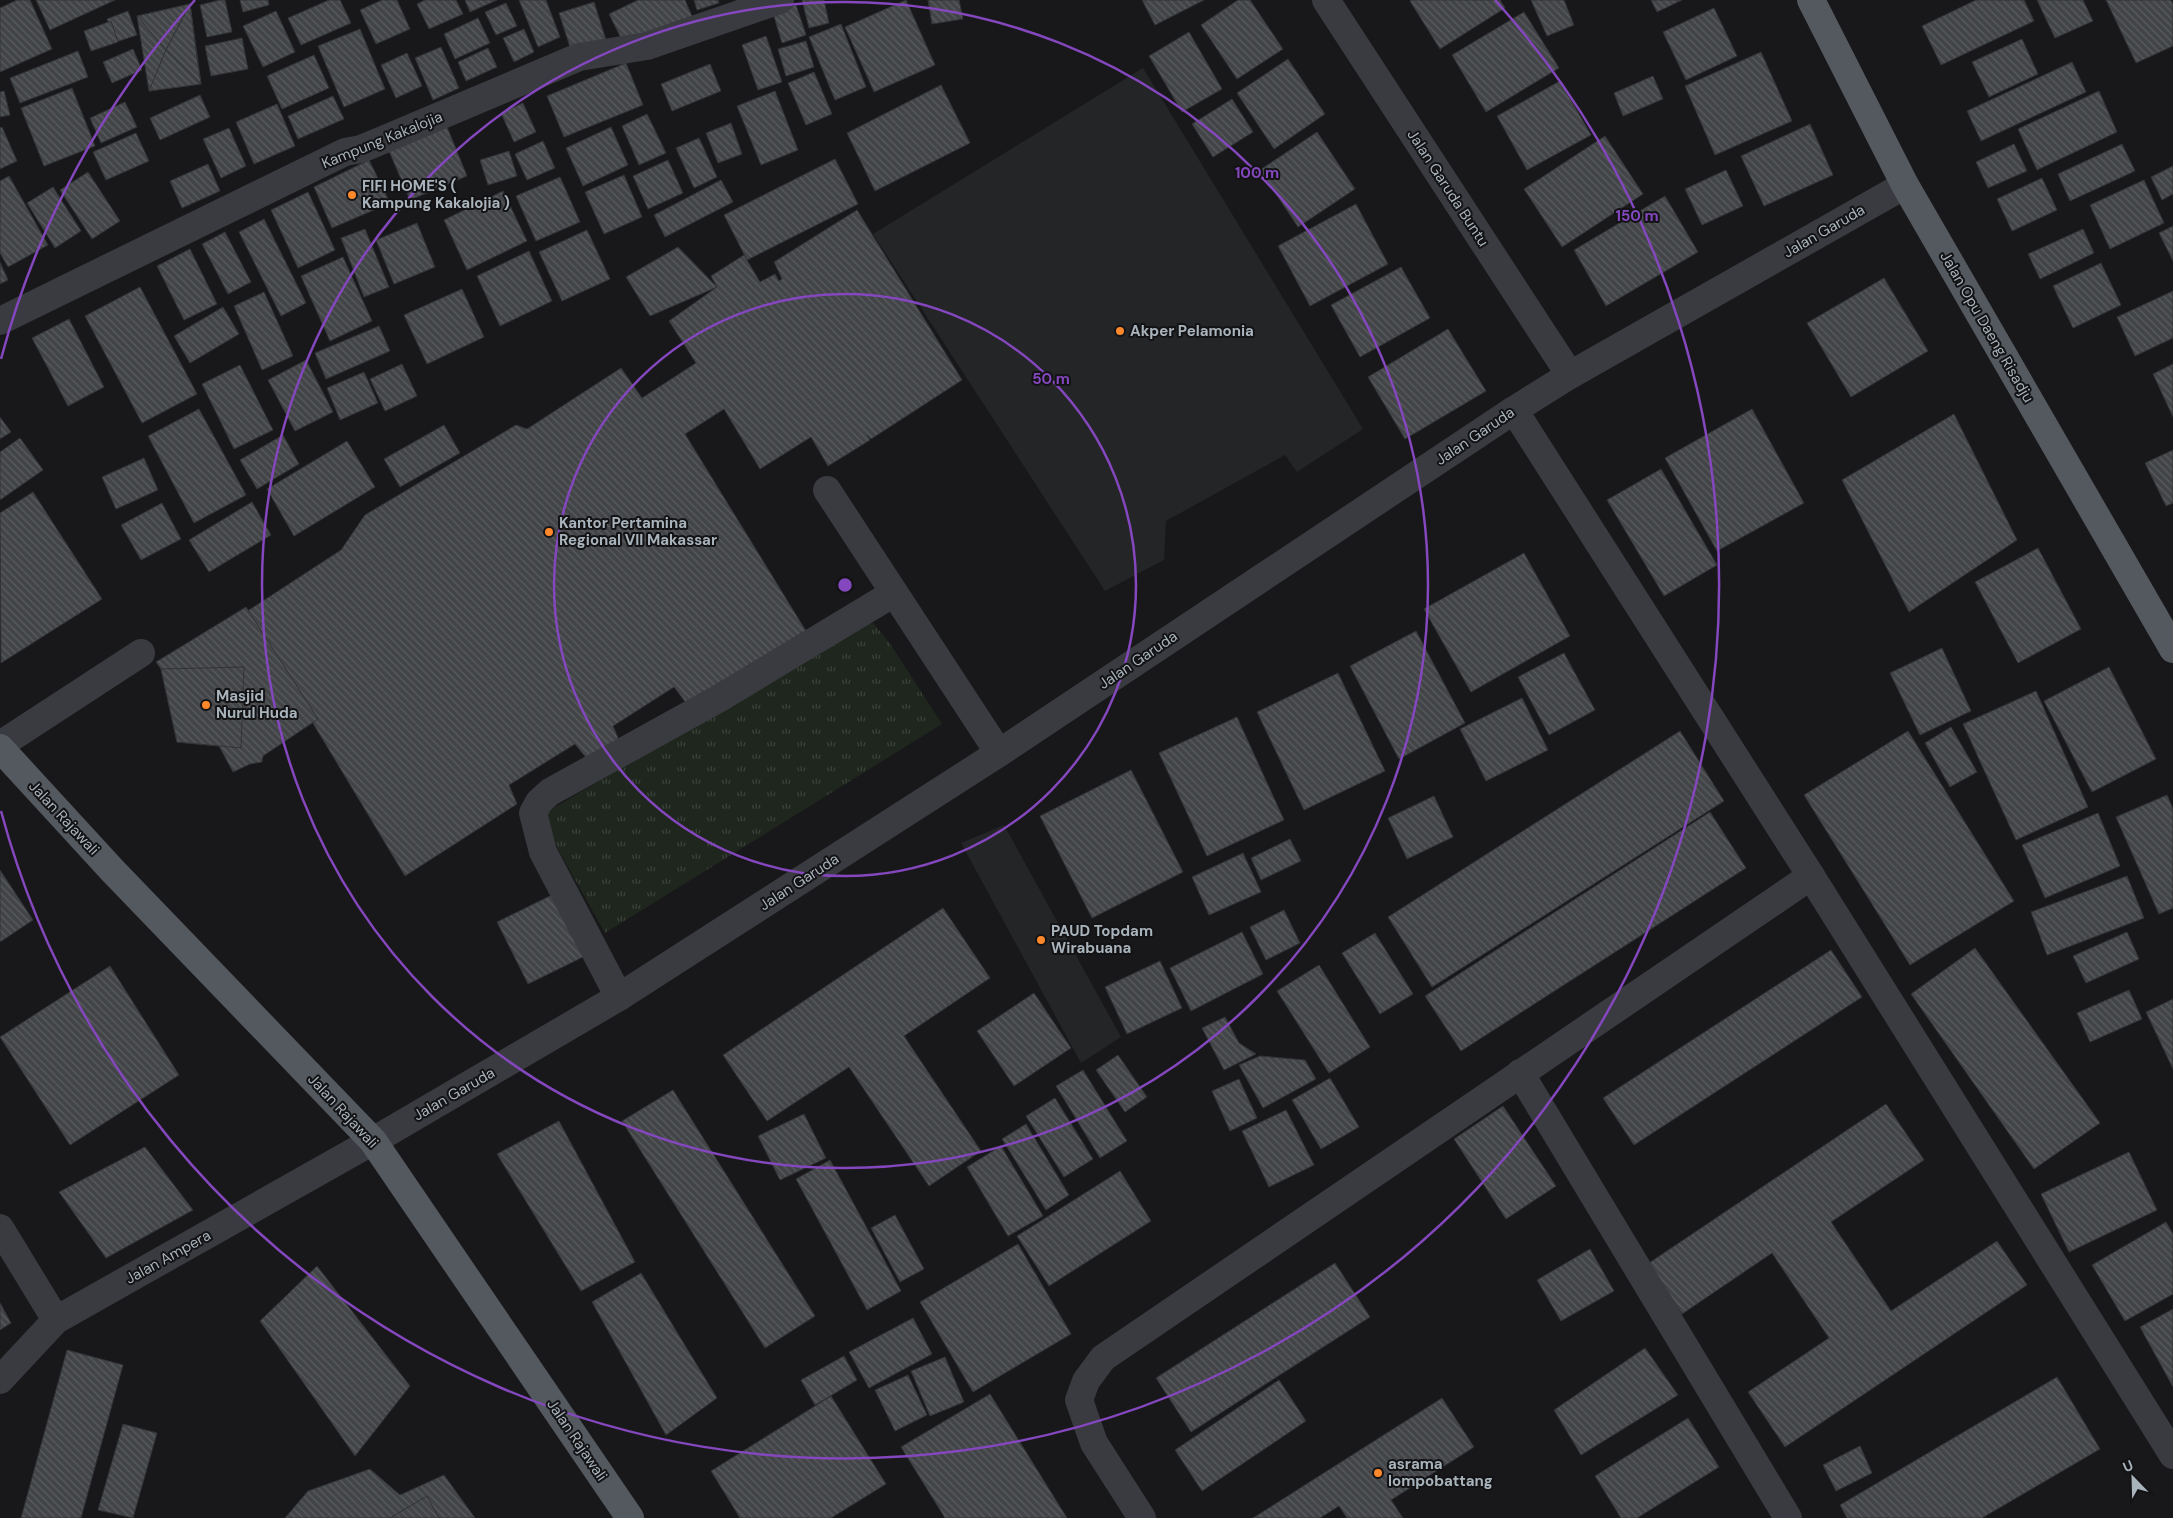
<svg xmlns="http://www.w3.org/2000/svg" width="2173" height="1518" font-family="'DM Sans',sans-serif">
  <style>
    .built { fill: #242527 }
    .grass { fill: url(#grass-tufts) }
    .building { fill: url(#building-back-hatch); stroke: #323336 }
    .lines { fill: none; stroke-linecap: round; stroke-linejoin: round }
    .minor { stroke: #393b40; stroke-width: 28 }
    .major { stroke: #54595f; stroke-width: 28 }
    .ring { fill: none; stroke: #8447be; stroke-width: 2.5 }
    .poi-dot { fill: #ff882b; stroke: #131315; stroke-width: 2 }
    .labels { text-anchor: middle; dominant-baseline: central; stroke-width: 4; stroke-linejoin: round; paint-order: stroke }
    .street-label { font-size: 15px; fill: #a9b3bb; stroke: #131315 }
    .poi-label { font-size: 15px; font-weight: bold; fill: #a9b3bb; stroke: #131315; text-anchor: start }
    .centre { fill: #8447be; stroke: #131315; stroke-width: 2.5 }
    .ring-label { font-size: 15px; text-anchor: middle; font-weight: bold; fill: #8447be; stroke: #131315; stroke-width: 4; stroke-linejoin: round; paint-order: stroke }
  </style>
  <defs>
    <pattern id="grass-tufts" width="24" height="20" patternUnits="userSpaceOnUse" patternTransform="scale(1.25)"><rect width="24" height="20" fill="#1e261d"/><path d="M3 7l-1-3M5 7V3M7 7l1-3M15 17l-1-3M17 17v-4M19 17l1-3" fill="none" stroke="#3c433c"/></pattern>
    <pattern id="building-back-hatch" width="6" height="6" patternUnits="userSpaceOnUse" patternTransform="scale(1.25)"><rect width="6" height="6" fill="#424447"/><path d="M-1 5l2 2M0 0l6 6M5-1l2 2" fill="none" stroke="#5a5d60"/></pattern>
  </defs>
  <rect width="100%" height="100%" fill="#18181a"/>
  <!-- built -->
  <g class="built">
    <path d="M1143,68L1363,429L1297,472L1285,455L1166,521L1164,560L1105,591L873,234Z"/>
    <path d="M1004,825L1121,1037L1081,1063L961,843Z"/>
  </g>
  <!-- grass -->
  <path class="grass" d="M873,623L889,642L942,724L605,933L541,819L547,812L861,625Z"/>
  <!-- building -->
  <g class="building">
    <path d="M17,0H30L52,49L0,72V8Z"/>
    <path d="M36,0H115L50,30Z"/>
    <path d="M220,0H225L232,32L207,37L200,5Z"/>
    <path d="M240,0H268L269,5L243,12Z"/>
    <path d="M329,0H340L351,23L301,45L288,18Z"/>
    <path d="M382,0H397L410,29L376,44L360,10Z"/>
    <path d="M425,0H456L463,14L429,29L417,4Z"/>
    <path d="M465,0H497L470,12Z"/>
    <path d="M519,0H546L560,37L538,47Z"/>
    <path d="M638,0H685L692,16L626,48L609,14Z"/>
    <path d="M694,0H718L719,3L697,10Z"/>
    <path d="M802,0H824L829,23L809,28Z"/>
    <path d="M906,0L935,65L874,92L845,27Z"/>
    <path d="M928,0H959L963,19L932,24Z"/>
    <path d="M1142,0H1204L1155,25Z"/>
    <path d="M1238,0H1250L1283,49L1237,79L1201,25Z"/>
    <path d="M1412,0H1500L1505,8L1440,49L1410,1Z"/>
    <path d="M1531,0H1564L1574,25L1547,36Z"/>
    <path d="M1651,0H1682L1657,12Z"/>
    <path d="M1976,0H2024L2034,21L1941,65L1922,26Z"/>
    <path d="M2037,0H2083L2093,21L2055,38Z"/>
    <path d="M2106,0H2171L2173,4V46L2136,63Z"/>
    <path d="M594,2L606,40L571,50L559,13Z"/>
    <path d="M506,3L517,26L496,35L485,12Z"/>
    <path d="M190,4L201,84L149,91L137,16Z"/>
    <path d="M190,4L166,50L137,16L164,10Z"/>
    <path d="M190,4L197,58L201,84L166,50Z"/>
    <path d="M796,5L806,35L782,43L773,13Z"/>
    <path d="M1714,8L1737,56L1686,80L1663,32Z"/>
    <path d="M128,11L137,35L116,42L107,19Z"/>
    <path d="M276,11L295,52L263,67L243,26Z"/>
    <path d="M1524,12L1559,68L1486,112L1452,55Z"/>
    <path d="M478,18L490,43L455,59L444,34Z"/>
    <path d="M111,21L118,42L91,51L84,31Z"/>
    <path d="M841,24L866,87L835,100L809,37Z"/>
    <path d="M360,29L385,89L344,107L318,46Z"/>
    <path d="M524,29L534,52L514,62L503,38Z"/>
    <path d="M1189,32L1222,89L1182,112L1149,56Z"/>
    <path d="M766,36L782,82L758,90L742,45Z"/>
    <path d="M242,38L248,69L211,76L205,46Z"/>
    <path d="M2022,39L2038,74L1989,97L1972,62Z"/>
    <path d="M806,41L814,67L786,76L778,49Z"/>
    <path d="M441,47L459,88L433,100L415,58Z"/>
    <path d="M488,48L497,67L466,81L458,62Z"/>
    <path d="M133,49L142,70L112,83L103,62Z"/>
    <path d="M166,50L201,84L149,91Z"/>
    <path d="M78,51L88,77L20,103L10,78Z"/>
    <path d="M1761,52L1792,121L1715,155L1685,86Z"/>
    <path d="M407,53L422,86L396,98L381,65Z"/>
    <path d="M314,55L329,88L282,109L267,76Z"/>
    <path d="M1288,59L1325,114L1274,149L1237,93Z"/>
    <path d="M2072,62L2086,92L1981,141L1967,111Z"/>
    <path d="M626,63L643,105L564,137L547,96Z"/>
    <path d="M710,64L721,91L672,111L661,84Z"/>
    <path d="M814,72L832,114L806,125L788,83Z"/>
    <path d="M1653,76L1663,99L1623,116L1614,93Z"/>
    <path d="M1560,81L1591,135L1527,170L1497,116Z"/>
    <path d="M941,85L970,143L875,191L847,133Z"/>
    <path d="M72,88L95,146L44,166L21,108Z"/>
    <path d="M4,91L10,115L0,117V92Z"/>
    <path d="M775,91L798,150L761,165L737,106Z"/>
    <path d="M2099,91L2117,132L2037,170L2018,129Z"/>
    <path d="M200,95L210,117L160,140L150,118Z"/>
    <path d="M333,96L344,119L298,139L288,116Z"/>
    <path d="M1232,99L1253,132L1213,157L1192,124Z"/>
    <path d="M125,102L137,127L101,143L90,118Z"/>
    <path d="M523,103L536,132L514,142L501,113Z"/>
    <path d="M277,104L295,146L254,164L236,122Z"/>
    <path d="M647,114L666,153L639,165L622,126Z"/>
    <path d="M731,123L742,154L718,163L706,133Z"/>
    <path d="M1810,124L1833,175L1764,206L1741,156Z"/>
    <path d="M2,127L17,161L0,169V128Z"/>
    <path d="M447,127L467,176L410,200L389,151Z"/>
    <path d="M611,127L628,165L583,186L566,148Z"/>
    <path d="M229,128L246,166L221,178L203,139Z"/>
    <path d="M1317,132L1355,189L1298,227L1260,170Z"/>
    <path d="M136,133L149,161L106,180L93,152Z"/>
    <path d="M1605,136L1643,194L1562,247L1524,189Z"/>
    <path d="M699,138L717,177L694,188L676,148Z"/>
    <path d="M543,141L555,168L527,180L515,154Z"/>
    <path d="M2014,144L2027,171L1988,188L1976,162Z"/>
    <path d="M2122,144L2135,171L2070,201L2058,174Z"/>
    <path d="M509,151L517,176L488,185L480,160Z"/>
    <path d="M835,159L858,204L747,260L724,215Z"/>
    <path d="M369,160L390,203L332,228L314,187Z"/>
    <path d="M668,160L683,193L648,209L633,176Z"/>
    <path d="M208,164L220,191L182,208L170,181Z"/>
    <path d="M2173,166V194L2162,200L2151,177Z"/>
    <path d="M1726,170L1743,206L1702,225L1685,189Z"/>
    <path d="M88,172L120,221L92,239L60,190Z"/>
    <path d="M624,175L642,217L604,234L585,192Z"/>
    <path d="M9,176L48,245L8,267L0,253V181Z"/>
    <path d="M560,177L580,222L536,241L516,196Z"/>
    <path d="M2042,178L2057,210L2012,231L1997,199Z"/>
    <path d="M721,180L733,202L665,237L654,215Z"/>
    <path d="M2144,180L2164,223L2110,249L2090,205Z"/>
    <path d="M53,187L81,231L55,248L27,203Z"/>
    <path d="M503,191L527,241L467,270L444,220Z"/>
    <path d="M308,192L335,250L298,268L271,210Z"/>
    <path d="M1665,196L1698,252L1606,306L1574,250Z"/>
    <path d="M1356,204L1388,264L1310,306L1278,246Z"/>
    <path d="M857,210L962,380L871,439L867,435L870,440L828,466L811,437L760,469L724,409L685,434L806,631L687,704L674,687L613,726L619,740L588,760L575,744L509,785L517,804L405,876L246,612L341,550L365,515L516,425L527,429L621,368L642,398L696,363L669,321L717,287L711,276L744,255L760,282L775,274L779,281L782,279L774,262Z"/>
    <path d="M264,219L306,303L281,316L239,232Z"/>
    <path d="M417,223L435,267L394,284L376,240Z"/>
    <path d="M2173,226V261L2159,233Z"/>
    <path d="M365,229L389,287L364,297L341,238Z"/>
    <path d="M2083,229L2094,253L2040,279L2028,254Z"/>
    <path d="M587,230L610,279L562,301L539,252Z"/>
    <path d="M225,232L251,282L228,294L202,244Z"/>
    <path d="M678,247L717,287L650,316L626,277Z"/>
    <path d="M190,249L217,304L184,320L157,266Z"/>
    <path d="M529,251L552,301L500,326L477,276Z"/>
    <path d="M343,257L372,321L330,341L301,276Z"/>
    <path d="M0,262L8,280L0,284Z"/>
    <path d="M2101,263L2121,305L2073,328L2053,286Z"/>
    <path d="M1401,267L1430,318L1360,357L1331,305Z"/>
    <path d="M1884,278L1928,351L1851,397L1807,323Z"/>
    <path d="M140,287L197,394L142,423L85,316Z"/>
    <path d="M462,289L484,337L427,364L404,315Z"/>
    <path d="M2173,291V338L2135,356L2117,317Z"/>
    <path d="M264,292L293,356L262,370L234,306Z"/>
    <path d="M223,307L239,334L190,363L174,336Z"/>
    <path d="M69,319L104,387L68,406L32,338Z"/>
    <path d="M379,326L390,351L326,379L315,353Z"/>
    <path d="M1448,329L1486,391L1405,439L1368,377Z"/>
    <path d="M306,360L333,412L295,431L268,380Z"/>
    <path d="M402,364L417,396L385,411L370,379Z"/>
    <path d="M2173,364V417L2153,374Z"/>
    <path d="M240,365L273,430L234,449L202,384Z"/>
    <path d="M364,372L378,403L340,420L327,388Z"/>
    <path d="M199,409L246,495L194,523L148,436Z"/>
    <path d="M1752,409L1804,503L1717,551L1665,458Z"/>
    <path d="M1954,414L2017,540L1909,612L1842,480Z"/>
    <path d="M0,417L11,432L0,439Z"/>
    <path d="M444,425L460,453L400,487L384,459Z"/>
    <path d="M283,435L299,464L257,489L240,460Z"/>
    <path d="M20,438L43,470L0,500V452Z"/>
    <path d="M347,441L375,487L294,536L267,489Z"/>
    <path d="M2173,450V503L2166,506L2145,463Z"/>
    <path d="M144,458L158,490L116,509L102,477Z"/>
    <path d="M1661,469L1717,565L1664,596L1607,500Z"/>
    <path d="M33,492L102,599L1,663L0,513Z"/>
    <path d="M252,502L271,535L209,572L189,540Z"/>
    <path d="M162,503L181,539L141,560L121,525Z"/>
    <path d="M2038,548L2081,629L2018,663L1975,582Z"/>
    <path d="M1524,553L1570,636L1471,692L1424,609Z"/>
    <path d="M246,607L318,719L263,756L262,762L250,764L233,772L219,746L177,742L161,669L156,662Z"/>
    <path d="M1416,631L1465,723L1399,759L1350,666Z"/>
    <path d="M1942,648L1971,711L1920,735L1890,673Z"/>
    <path d="M1564,653L1595,710L1549,735L1518,677Z"/>
    <path d="M244,667L241,748L177,742L161,669Z"/>
    <path d="M2109,667L2156,759L2092,792L2044,701Z"/>
    <path d="M1338,673L1385,771L1304,810L1257,712Z"/>
    <path d="M2036,691L2088,807L2016,840L1963,724Z"/>
    <path d="M1522,698L1548,750L1486,781L1460,729Z"/>
    <path d="M1237,717L1284,820L1207,856L1159,753Z"/>
    <path d="M1951,727L1977,772L1950,787L1925,743Z"/>
    <path d="M1680,731L1724,801L1432,987L1388,917Z"/>
    <path d="M1908,731L2014,901L1910,965L1804,795Z"/>
    <path d="M1131,770L1183,872L1092,918L1040,816Z"/>
    <path d="M2167,795L2173,809V908L2159,914L2116,817Z"/>
    <path d="M1434,796L1453,837L1407,859L1388,818Z"/>
    <path d="M1710,812L1746,868L1461,1051L1425,996Z"/>
    <path d="M2098,813L2120,866L2045,898L2022,845Z"/>
    <path d="M1290,839L1301,861L1261,880L1251,858Z"/>
    <path d="M1243,853L1261,892L1209,915L1192,877Z"/>
    <path d="M0,870L33,920L0,942Z"/>
    <path d="M2127,876L2144,918L2047,955L2031,912Z"/>
    <path d="M554,894L585,956L528,984L497,922Z"/>
    <path d="M943,908L990,978L904,1036L981,1151L929,1186L849,1067L767,1121L723,1055Z"/>
    <path d="M1284,910L1300,943L1266,960L1250,927Z"/>
    <path d="M1242,932L1263,974L1191,1011L1170,968Z"/>
    <path d="M2127,932L2139,959L2086,983L2073,956Z"/>
    <path d="M1375,933L1413,994L1380,1014L1342,953Z"/>
    <path d="M1975,948L2100,1123L2034,1169L1911,994Z"/>
    <path d="M1831,950L1862,997L1634,1145L1603,1098Z"/>
    <path d="M1160,961L1182,1008L1127,1034L1105,987Z"/>
    <path d="M1319,965L1370,1047L1329,1073L1277,991Z"/>
    <path d="M110,966L179,1075L70,1145L0,1037Z"/>
    <path d="M2129,990L2142,1019L2090,1042L2077,1013Z"/>
    <path d="M1034,993L1071,1048L1014,1086L977,1031Z"/>
    <path d="M2173,999V1069L2146,1012Z"/>
    <path d="M1225,1017L1239,1043L1256,1054L1224,1070L1202,1028Z"/>
    <path d="M1118,1055L1147,1097L1125,1112L1096,1070Z"/>
    <path d="M1260,1056L1305,1060L1316,1079L1263,1108L1239,1065Z"/>
    <path d="M1083,1070L1127,1141L1100,1158L1056,1086Z"/>
    <path d="M1330,1078L1359,1127L1321,1149L1292,1100Z"/>
    <path d="M1239,1079L1257,1118L1230,1131L1212,1091Z"/>
    <path d="M673,1090L815,1316L765,1348L622,1121Z"/>
    <path d="M1055,1098L1093,1159L1064,1177L1026,1116Z"/>
    <path d="M1886,1104L1924,1160L1831,1222L1891,1311L1997,1241L2027,1285L1785,1447L1748,1392L1829,1338L1772,1253L1682,1314L1649,1263Z"/>
    <path d="M1503,1106L1556,1186L1506,1219L1454,1139Z"/>
    <path d="M1286,1110L1314,1165L1269,1187L1242,1131Z"/>
    <path d="M804,1114L826,1158L780,1180L758,1136Z"/>
    <path d="M559,1121L635,1262L581,1291L497,1154Z"/>
    <path d="M1026,1124L1069,1195L1046,1210L1002,1139Z"/>
    <path d="M1001,1146L1043,1216L1008,1236L967,1167Z"/>
    <path d="M145,1147L193,1210L106,1258L59,1192Z"/>
    <path d="M2129,1152L2157,1210L2069,1252L2041,1194Z"/>
    <path d="M830,1160L901,1291L867,1310L796,1179Z"/>
    <path d="M1120,1171L1151,1221L1049,1286L1017,1236Z"/>
    <path d="M895,1215L924,1269L900,1282L871,1228Z"/>
    <path d="M2166,1222L2173,1234V1294L2125,1321L2092,1265Z"/>
    <path d="M1018,1244L1071,1334L973,1392L920,1302Z"/>
    <path d="M1590,1249L1614,1291L1561,1321L1537,1280Z"/>
    <path d="M1335,1263L1370,1317L1191,1432L1156,1378Z"/>
    <path d="M317,1266L410,1386L355,1456L260,1321Z"/>
    <path d="M641,1273L717,1398L666,1435L592,1302Z"/>
    <path d="M0,1303L11,1323L0,1330Z"/>
    <path d="M2173,1309V1387L2140,1327Z"/>
    <path d="M913,1318L932,1354L869,1388L849,1352Z"/>
    <path d="M1645,1348L1678,1395L1581,1455L1554,1410Z"/>
    <path d="M67,1350L123,1365L81,1518H21Z"/>
    <path d="M844,1356L857,1380L815,1405L801,1380Z"/>
    <path d="M945,1357L964,1402L930,1416L911,1371Z"/>
    <path d="M908,1375L927,1415L895,1431L875,1390Z"/>
    <path d="M2057,1377L2100,1449L1982,1518H1847L1840,1505Z"/>
    <path d="M1279,1380L1306,1421L1202,1491L1175,1450Z"/>
    <path d="M990,1394L1067,1518H945L901,1447Z"/>
    <path d="M831,1396L886,1484L831,1518H740L711,1471Z"/>
    <path d="M1442,1398L1474,1447L1391,1500L1403,1518H1347L1339,1506L1320,1518H1253Z"/>
    <path d="M1688,1418L1719,1467L1637,1518H1621L1595,1476Z"/>
    <path d="M123,1424L157,1433L133,1518L98,1510Z"/>
    <path d="M1860,1446L1872,1473L1836,1491L1823,1465Z"/>
    <path d="M370,1469L400,1495L444,1475L475,1518H285L308,1491Z"/>
    <path d="M427,1496L439,1518H390Z"/>
  </g>
  <g class="lines">
    <!-- minor -->
    <g class="minor">
      <path d="M1326,0L1570,375"/>
      <path d="M0,321L345,152L361,149L378,142L579,57L647,46L780,0"/>
      <path d="M1514,410L1811,876L2173,1455"/>
      <path d="M827,490L999,753"/>
      <path d="M0,745L141,653"/>
      <path d="M619,997L543,852L533,813L539,802L550,792L718,699L894,593"/>
      <path d="M1520,1073L1788,1518"/>
      <path d="M0,1228L56,1320L373,1141L619,997L999,753L1514,410L1570,375L1905,185"/>
      <path d="M0,1380L56,1320"/>
      <path d="M1142,1518L1094,1443L1079,1400L1086,1381L1103,1358L1811,876"/>
    </g>
    <!-- major -->
    <g class="major">
      <path d="M1811,0L1905,185L2173,649"/>
      <path d="M0,748L112,870L373,1141L630,1518"/>
    </g>
  </g>
  <!-- distance rings -->
  <g class="ring">
    <circle cx="845" cy="585" r="291"/>
    <circle cx="845" cy="585" r="583"/>
    <path d="M1 359A874 874 0 0 1 195 0M1495 0A874 874 0 1 1 1 811"/>
  </g>
  <!-- markers -->
  <g class="poi-dot">
    <circle cx="352" cy="195" r="5"/>
    <circle cx="1120" cy="331" r="5"/>
    <circle cx="549" cy="532" r="5"/>
    <circle cx="206" cy="705" r="5"/>
    <circle cx="1041" cy="940" r="5"/>
    <circle cx="1378" cy="1473" r="5"/>
  </g>
  <g class="labels">
    <!-- street labels -->
    <g class="street-label">
      <text transform="translate(382 140) rotate(-22)">Kampung Kakalojia</text>
      <text transform="translate(1448 188) rotate(57)">Jalan Garuda Buntu</text>
      <text transform="translate(1824 231) rotate(-30)">Jalan Garuda</text>
      <text transform="translate(1987 327) rotate(60)">Jalan Opu Daeng Risadju</text>
      <text transform="translate(1475 436) rotate(-34)">Jalan Garuda</text>
      <text transform="translate(1138 660) rotate(-34)">Jalan Garuda</text>
      <text transform="translate(64 818) rotate(47)">Jalan Rajawali</text>
      <text transform="translate(799 882) rotate(-33)">Jalan Garuda</text>
      <text transform="translate(454 1094) rotate(-30)">Jalan Garuda</text>
      <text transform="translate(343 1111) rotate(47)">Jalan Rajawali</text>
      <text transform="translate(168 1257) rotate(-29)">Jalan Ampera</text>
      <text transform="translate(577 1440) rotate(56)">Jalan Rajawali</text>
    </g>
    <!-- poi labels -->
    <g class="poi-label">
      <text x="362" y="186">FIFI HOME'S (<tspan x="362" dy="17">Kampung Kakalojia )</tspan></text>
      <text x="1130" y="331">Akper Pelamonia</text>
      <text x="559" y="523">Kantor Pertamina<tspan x="559" dy="17">Regional VII Makassar</tspan></text>
      <text x="216" y="696">Masjid<tspan x="216" dy="17">Nurul Huda</tspan></text>
      <text x="1051" y="931">PAUD Topdam<tspan x="1051" dy="17">Wirabuana</tspan></text>
      <text x="1388" y="1464">asrama<tspan x="1388" dy="17">lompobattang</tspan></text>
    </g>
  </g>
  <circle cx="845" cy="585" r="8" class="centre"/>
  <g class="ring-label">
    <text x="1257" y="178">100 m</text>
    <text x="1637" y="221">150 m</text>
    <text x="1051" y="384">50 m</text>
  </g>
  <!-- north arrow -->
  <g transform="translate(2133 1478) rotate(337)" stroke="#131315" stroke-width="4" paint-order="stroke">
  <path d="M0-4L9 19L0 12L-9 19Z" fill="#a9b3bb"/>
  <text y="-8" font-size="14" font-weight="bold" text-anchor="middle" fill="#a9b3bb">U</text>
  </g>
</svg>
